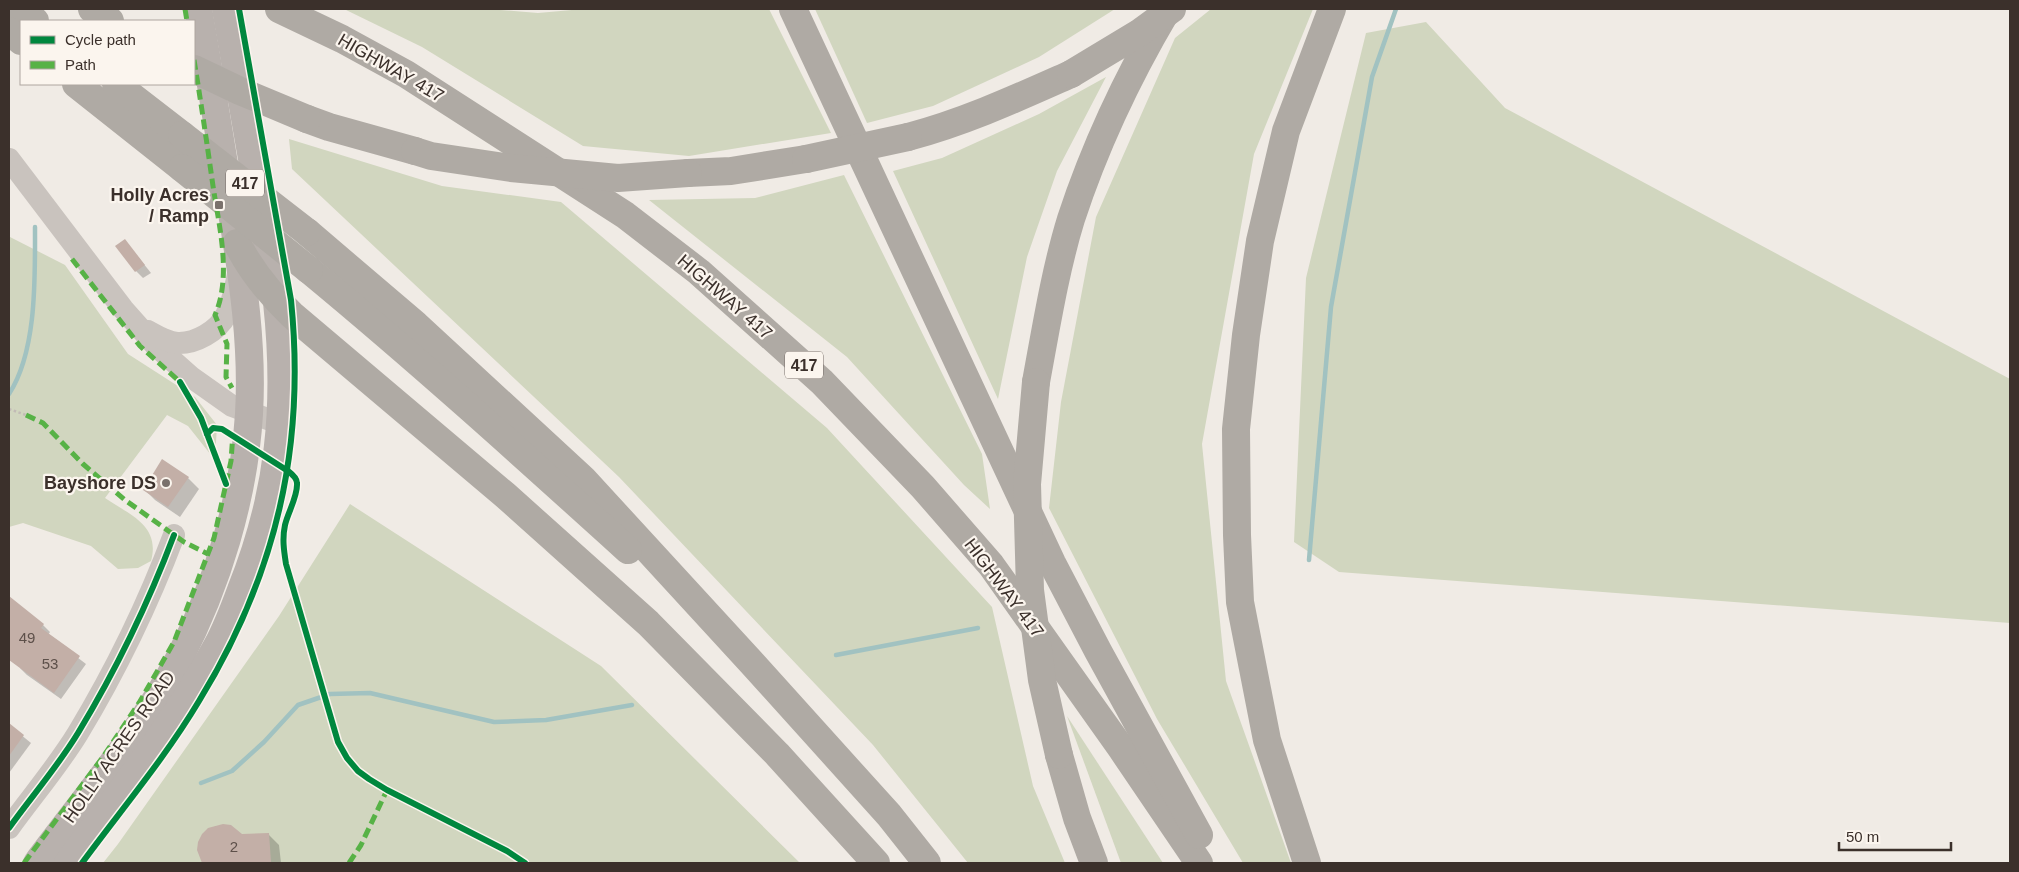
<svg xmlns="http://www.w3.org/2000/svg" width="2019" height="872" font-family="Arial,sans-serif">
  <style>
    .green { fill: #d1d6bf }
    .shadow { fill: #0003 }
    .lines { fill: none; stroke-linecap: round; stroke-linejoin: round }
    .stream { stroke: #a1c2c1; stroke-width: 4.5 }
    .building { fill: #c3afa7 }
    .path { stroke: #c2bbb6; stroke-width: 2.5; stroke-dasharray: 2.5 2.5; stroke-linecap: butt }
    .minor { stroke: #c9c3be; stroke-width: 22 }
    .major { stroke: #b8b1ad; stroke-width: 28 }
    .highway { stroke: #afaaa4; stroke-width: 28 }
    .highway-bridge { stroke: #afaaa4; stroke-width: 28 }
    .quiet { stroke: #57b246; stroke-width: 5; stroke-dasharray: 10 5; stroke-linecap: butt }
    .cycleway-casing { stroke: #fbf5ee; stroke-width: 9 }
    .cycleway { stroke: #00873e; stroke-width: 6 }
    .poi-dot { fill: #7a716c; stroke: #fbf5ee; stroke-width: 2 }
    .labels { text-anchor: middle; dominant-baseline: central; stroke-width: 4.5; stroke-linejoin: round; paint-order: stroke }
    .number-label { font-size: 15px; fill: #5d504a }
    .shield { fill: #fbf5ee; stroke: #756b66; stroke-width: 1 }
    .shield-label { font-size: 16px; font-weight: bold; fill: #3b302b }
    .street-label { font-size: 18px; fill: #3b302b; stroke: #fbf5ee }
    .poi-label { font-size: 18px; font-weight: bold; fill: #3b302b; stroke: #fbf5ee; text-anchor: end }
  </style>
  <rect width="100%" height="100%" fill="#f0ebe5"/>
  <!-- green -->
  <g class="green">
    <path d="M344,9H488L538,13L583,9H769L831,133L689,156L583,146L422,47Z"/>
    <path d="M815,9H1115L1039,57L933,106L867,123Z"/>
    <path d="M1211,9H1313L1254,154L1202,444L1226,681L1291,863H1243L1157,719L1049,508L1061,402L1096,217L1175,38Z"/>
    <path d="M1426,22L1505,108L2010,379V623L1339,572L1294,542L1306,278L1366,33Z"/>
    <path d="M1106,77L1057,171L1027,257L998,399L893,171L942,158L1039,114Z"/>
    <path d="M289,139L442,186L561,202L827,428L992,607L1033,786L1065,863H968L873,745L619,477L292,169Z"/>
    <path d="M844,175L982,454L990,509L964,485L847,357L649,200L755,198Z"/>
    <path d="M10,237L65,265L128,354L195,397L217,425L215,460L188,426L167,415L105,498C128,514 161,525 151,561L138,568L118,569L91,546L23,523L9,527V241Z"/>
    <path d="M350,504L601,666L800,863H103L118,844L279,616Z"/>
    <path d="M1067,716L1163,863H1121Z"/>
  </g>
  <!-- shadow -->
  <g class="shadow">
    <path d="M131,248L151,273L143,278L136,271Z"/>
    <path d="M188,478L199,489L180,517L155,500L144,489Z"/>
    <path d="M9,598L43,625L50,632L48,635L86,664L61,699L27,675L20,668L22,665L9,655Z"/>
    <path d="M9,725L31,743L9,773Z"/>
    <path d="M216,826H230L242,836L268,834L279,845L281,863H204L201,858L203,835Z"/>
  </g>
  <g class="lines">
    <!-- stream -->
    <g class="stream">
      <path d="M9,394C37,351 35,278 35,227"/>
      <path d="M1309,560L1331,307L1372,77L1396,9"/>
      <path d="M836,655L978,628"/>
      <path d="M201,783L232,771L264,742L298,705L330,694L370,693L494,722L546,720L632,705"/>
    </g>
  </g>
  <!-- building -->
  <g class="building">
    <path d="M125,239L145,265L135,272L115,246Z"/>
    <path d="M162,459L189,477L168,507L143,490Z"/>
    <path d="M9,596L44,624L41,628L80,656L54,693L9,660Z"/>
    <path d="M9,723L24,735L9,756Z"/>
    <path d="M223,824L231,825L242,834L269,833L271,862L202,863L197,850L198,842L202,834L208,828Z"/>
  </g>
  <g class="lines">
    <!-- path -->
    <path class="path" d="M9,409L26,415"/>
    <!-- minor -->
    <g class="minor">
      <path d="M9,159L123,309L155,345L191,377L232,406L281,424"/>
      <path d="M148,331C157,336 167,342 177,343C195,344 218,331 226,315C233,302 235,288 238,274"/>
      <path d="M9,828C32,796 58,766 78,733C116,670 148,604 174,535"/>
    </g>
    <!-- major -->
    <g class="major">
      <path d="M37,863C86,797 141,733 179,659C217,585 244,498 249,414C253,347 243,279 232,213C221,145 210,77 198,9"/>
      <path d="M68,863C120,792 175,723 217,646C227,628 234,609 241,590C280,493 288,405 277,302L226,9"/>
    </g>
    <!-- highway -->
    <g class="highway">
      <path d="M21,9L35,21"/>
      <path d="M92,9L110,21"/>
      <path d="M279,9L342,39L406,74L625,215L699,272L822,382L923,487L991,565L1121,748L1199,863"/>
      <path d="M793,9L1052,563L1098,651L1199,835"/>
      <path d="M9,31L21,41"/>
      <path d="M76,84L182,168"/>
      <path d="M116,84L182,135"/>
      <path d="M307,119L329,127L415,151"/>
      <path d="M908,137C965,122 1017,98 1071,74"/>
      <path d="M688,173L731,171L806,159"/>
      <path d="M307,232L416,325L583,479L751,662L889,815L927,863"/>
      <path d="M237,243C251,271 270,294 292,315L505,495L648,623L777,754L876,863"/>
      <path d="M309,270C418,360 523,455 628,550"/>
      <path d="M1036,382C1046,328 1055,271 1071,219C1095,146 1127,78 1166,12"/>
      <path d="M1059,755L1077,818L1094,863"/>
      <path d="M1307,863L1267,740L1240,602L1237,535L1236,429L1246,335L1260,241L1286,131L1332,9"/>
    </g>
    <!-- highway-bridge -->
    <g class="highway-bridge">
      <path d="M194,69L240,91L307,119"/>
      <path d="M1071,74L1139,33L1172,9"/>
      <path d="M182,135L307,232"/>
      <path d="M415,151L431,156L511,168L618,178L688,173"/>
      <path d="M806,159L908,137"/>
      <path d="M182,168L309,270"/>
      <path d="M1036,382L1027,484L1030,590L1042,680L1059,755"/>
    </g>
    <!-- quiet -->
    <g class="quiet">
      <path d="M185,9L187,21"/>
      <path d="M194,60C201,102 207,144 213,186C219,226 232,276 215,315L227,344L226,377L232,388"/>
      <path d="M72,259L140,346L180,382"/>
      <path d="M26,415L43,423L83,464L125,500L184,542L208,554"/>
      <path d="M24,863L103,757L139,703L174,642L214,538L231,461L233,433"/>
      <path d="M349,863L361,845L387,790"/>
    </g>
    <!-- cycleway casing -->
    <g class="cycleway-casing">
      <g id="cycleway">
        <path d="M180,382L201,418L226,484"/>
        <path d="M207,434L213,428L222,429L288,471C292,474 297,478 297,483C298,496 288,512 285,525C282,539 284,551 286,564L338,742L347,758L358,771L369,779L387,790L507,851L525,863"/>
        <path d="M9,828C32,796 58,766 78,733C116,670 148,604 174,535"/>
        <path d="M82,863C121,810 165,758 199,701C276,575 306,447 291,300L239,9"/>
      </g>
    </g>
    <!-- cycleway -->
    <use href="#cycleway" class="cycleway"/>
  </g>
  <!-- markers -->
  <g class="poi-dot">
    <rect x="214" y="200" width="10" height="10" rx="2.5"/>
    <circle cx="166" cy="483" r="5"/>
  </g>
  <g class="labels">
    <!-- number labels -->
    <g class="number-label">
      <text x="27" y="637">49</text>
      <text x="50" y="663">53</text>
      <text x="234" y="846">2</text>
    </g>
    <!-- shield labels -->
    <g class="shield">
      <rect x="226" y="169.5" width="38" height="27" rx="4"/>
      <rect x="785" y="351.5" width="38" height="27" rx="4"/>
    </g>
    <g class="shield-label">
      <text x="245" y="183">417</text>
      <text x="804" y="365">417</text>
    </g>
    <!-- street labels -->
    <g class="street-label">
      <text transform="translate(391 68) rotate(30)">HIGHWAY 417</text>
      <text transform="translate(725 297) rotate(41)">HIGHWAY 417</text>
      <text transform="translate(1004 588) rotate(53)">HIGHWAY 417</text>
      <text transform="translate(119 747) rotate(-55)">HOLLY ACRES ROAD</text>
    </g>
    <!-- poi labels -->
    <g class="poi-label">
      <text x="209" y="195">Holly Acres<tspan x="209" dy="21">/ Ramp</tspan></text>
      <text x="156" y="483">Bayshore DS</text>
    </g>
  </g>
  <!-- border -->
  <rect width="2019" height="872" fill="none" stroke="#3b302b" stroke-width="20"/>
  <!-- legend -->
  <rect x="20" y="20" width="175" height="65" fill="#fbf5ee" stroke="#aea6a0"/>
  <rect x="30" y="36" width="25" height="8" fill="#00873e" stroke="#aea6a0"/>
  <text x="65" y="45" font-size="15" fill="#3b302b">Cycle path</text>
  <rect x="30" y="61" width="25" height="8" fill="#57b246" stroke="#aea6a0"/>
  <text x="65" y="70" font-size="15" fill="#3b302b">Path</text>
  <!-- scale -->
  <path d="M1839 842v8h112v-8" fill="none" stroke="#3b302b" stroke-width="2.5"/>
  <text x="1846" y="842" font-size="15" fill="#3b302b" stroke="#fbf5ee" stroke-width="4" paint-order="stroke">50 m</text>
</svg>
